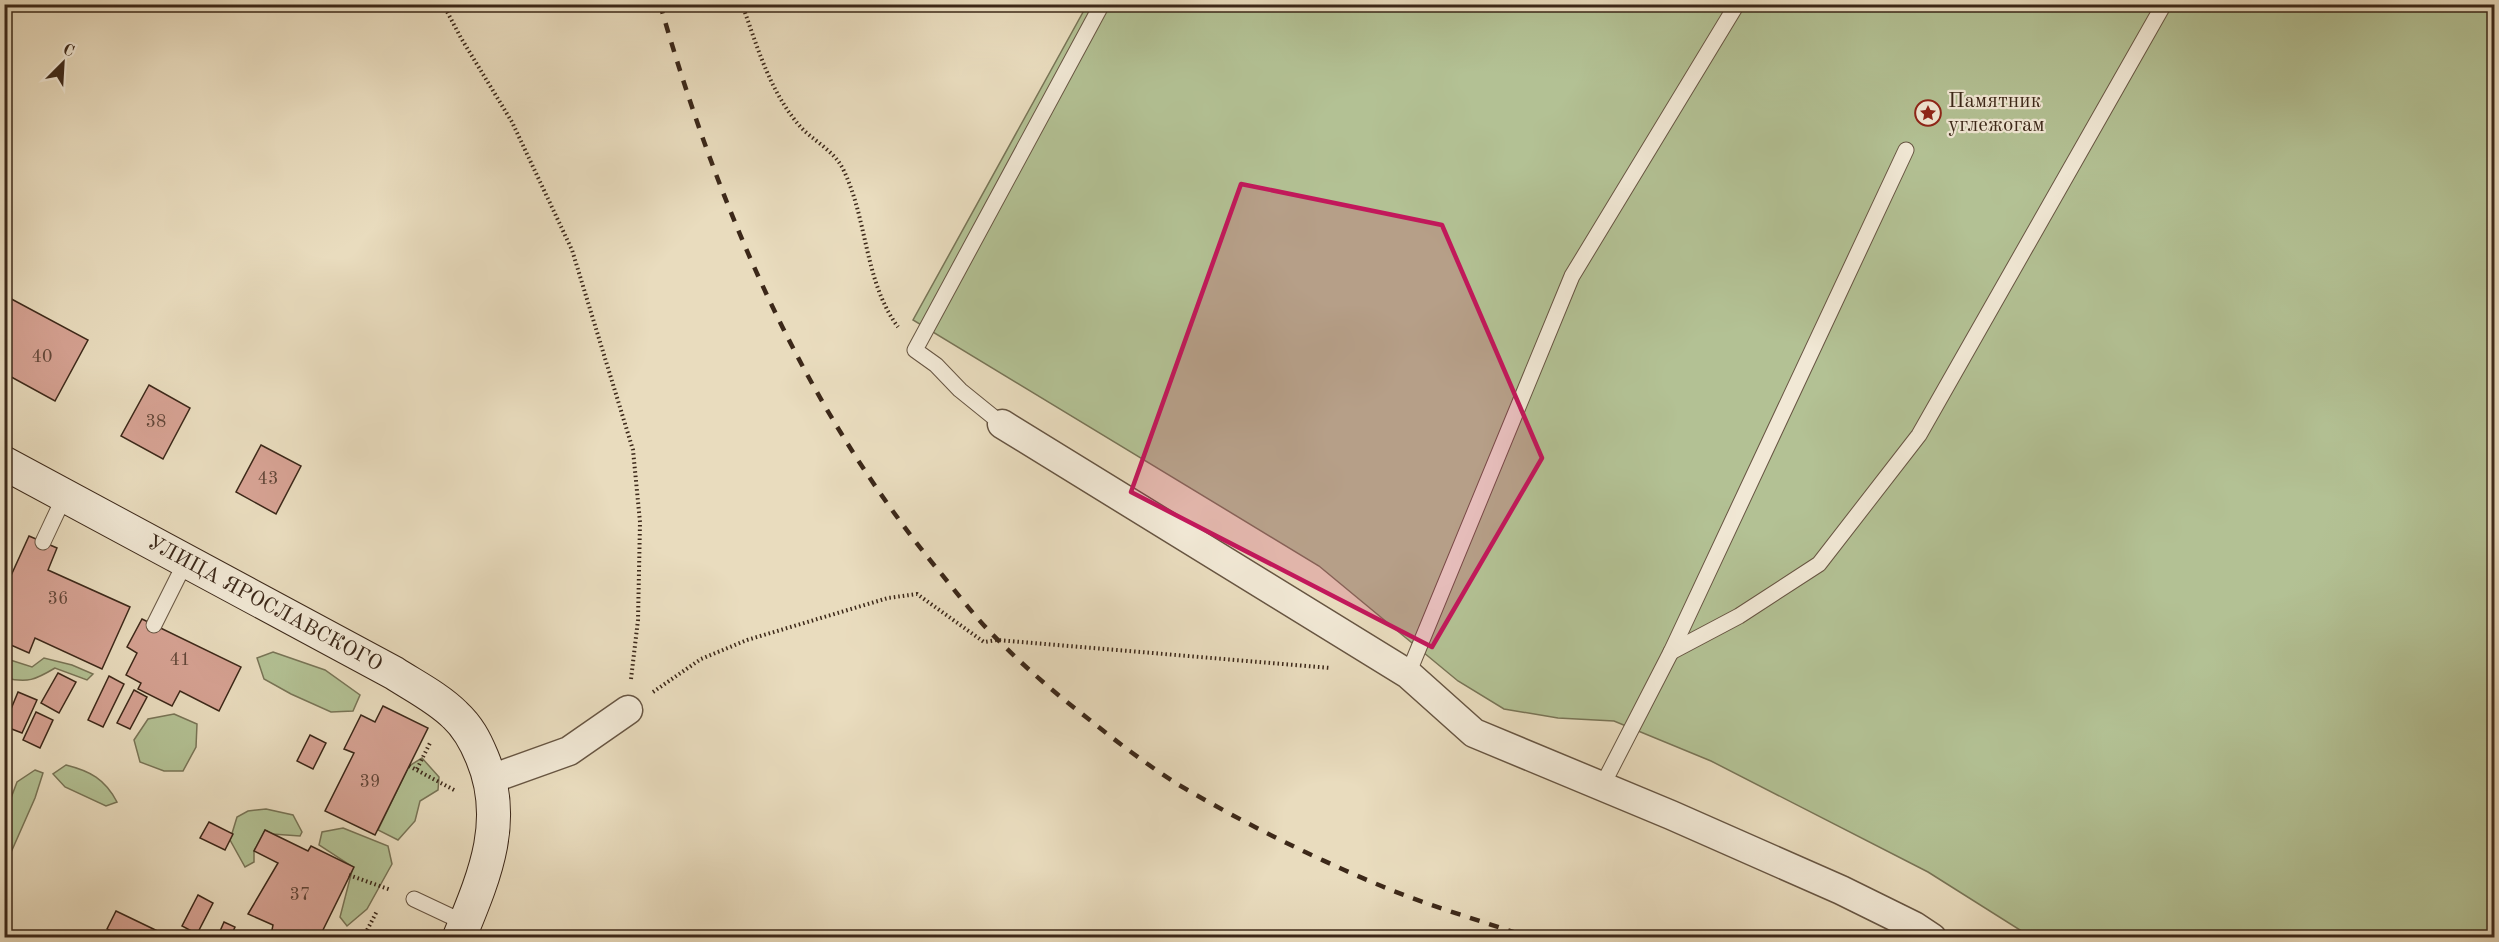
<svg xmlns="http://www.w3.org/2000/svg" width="2499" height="942" font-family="'Old Standard TT',serif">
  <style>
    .green { fill: #b3c194; stroke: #787456; stroke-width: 1.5 }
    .building { fill: #d6a293; stroke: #3c2819; stroke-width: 1.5 }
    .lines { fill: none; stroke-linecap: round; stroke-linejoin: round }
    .lane-casing { stroke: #675542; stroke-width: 17 }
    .street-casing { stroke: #675542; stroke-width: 31 }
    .secondary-casing { stroke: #3c2819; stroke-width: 35 }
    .path { stroke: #3c2819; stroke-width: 4; stroke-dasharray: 1.5 3; stroke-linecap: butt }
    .lane { stroke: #f1e8d5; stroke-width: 15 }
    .street { stroke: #f1e8d5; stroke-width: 28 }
    .secondary { stroke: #f1e8d5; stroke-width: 33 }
    .rail { stroke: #3c2819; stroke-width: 4.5; stroke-dasharray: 10 10; stroke-linecap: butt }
    .marked { fill: #c2185b; fill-opacity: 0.2; stroke: #c2185b; stroke-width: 4.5; stroke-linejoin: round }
    .labels { text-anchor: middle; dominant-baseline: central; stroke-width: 4.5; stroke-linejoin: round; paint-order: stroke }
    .number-label { font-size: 18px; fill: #624638 }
    .poi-label { font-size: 21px; fill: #3c2819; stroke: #f1e8d5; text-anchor: start }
    .street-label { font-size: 21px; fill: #3c2819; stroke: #f1e8d5 }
  </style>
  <rect width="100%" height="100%" fill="#e9dcbe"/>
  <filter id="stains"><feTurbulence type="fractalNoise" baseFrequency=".00333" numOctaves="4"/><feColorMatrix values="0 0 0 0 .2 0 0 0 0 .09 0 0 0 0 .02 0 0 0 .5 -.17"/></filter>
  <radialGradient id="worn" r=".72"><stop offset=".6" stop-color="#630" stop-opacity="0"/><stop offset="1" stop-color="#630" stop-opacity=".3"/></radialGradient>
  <!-- green -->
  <g class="green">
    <path d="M1087,5H2494V937H2031L1928,872L1711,761L1614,721L1558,718L1504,709L1458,681L1319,566L913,320Z"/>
    <path d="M273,652L325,670L360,695L353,711L331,712L291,694L264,679L257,658Z"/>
    <path d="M4,658L32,667L44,658L72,665L93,674L87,680L55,668C35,680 28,683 5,678Z"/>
    <path d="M174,714L197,724L196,747L183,771H164L140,762L134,740L148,719Z"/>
    <path d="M422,758L439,777L438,790L420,801L415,821L398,840L378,830L409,766Z"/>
    <path d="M66,765C90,771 105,779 117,802L106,806L65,787L53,774Z"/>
    <path d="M35,770L43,773L35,798L5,866V814L17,782Z"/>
    <path d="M266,809L293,815L302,832L300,836L272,834L265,830L254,851V862L245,867L230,840L237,817L248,811Z"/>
    <path d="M343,828L388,846L392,864L367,909L347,926L340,917L353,867L319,845L322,832Z"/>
  </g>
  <!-- building -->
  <g class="building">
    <path d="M4,295L88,340L55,401L4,373Z"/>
    <path d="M149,385L190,408L163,459L121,436Z"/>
    <path d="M261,445L301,466L276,514L236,492Z"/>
    <path d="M29,536L57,548L48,570L130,607L102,669L35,638L29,653L4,642V591Z"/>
    <path d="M142,619L241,667L219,711L180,691L172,706L138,689L141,683L126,675L137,653L127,647Z"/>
    <path d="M58,673L76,682L59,713L41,703Z"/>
    <path d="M109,676L124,684L103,727L88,720Z"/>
    <path d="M134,690L147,697L130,729L117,723Z"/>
    <path d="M18,692L37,700L22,733L4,726Z"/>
    <path d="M383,706L428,728L375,835L325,811L354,753L344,749L361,715L375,722Z"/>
    <path d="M36,712L53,720L40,748L23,740Z"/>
    <path d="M310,735L326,743L313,769L297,761Z"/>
    <path d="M209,822L233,834L225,850L200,838Z"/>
    <path d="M265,830L308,851L311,846L354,867L319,938H288L272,930L273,925L248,914L278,863L254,851Z"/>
    <path d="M198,895L213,903L197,934L182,926Z"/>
    <path d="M116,911L170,937L124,938L107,929Z"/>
    <path d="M224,922L235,927L230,938H217Z"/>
  </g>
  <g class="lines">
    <!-- lane casing -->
    <g class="lane-casing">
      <g id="lane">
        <path d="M1002,424L960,390L936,365L915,350L1102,4"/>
        <path d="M43,542L65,495"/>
        <path d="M154,625L186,561"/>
        <path d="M1671,652L1739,616L1819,564L1919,435L2164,4"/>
        <path d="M1408,674L1572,276L1737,4"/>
        <path d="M1601,788L1671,652L1906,150"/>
        <path d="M414,899L465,923"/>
      </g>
    </g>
    <!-- street casing -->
    <g class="street-casing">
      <g id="street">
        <path d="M1002,424L1408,674L1474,733L1671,815L1841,890L1914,926L1932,938"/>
        <path d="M491,779L569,751L628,710"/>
      </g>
    </g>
    <!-- secondary casing -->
    <g class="secondary-casing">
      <g id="secondary">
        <path id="s1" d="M4,463L394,673C414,686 438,698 455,715C468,727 475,740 482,757C509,821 484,877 459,938"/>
      </g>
    </g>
    <!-- path -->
    <g class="path">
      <path d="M443,4L461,38L512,122L572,250L633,450L640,522L638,620L631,679"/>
      <path d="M742,4C757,46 769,89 798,124C811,140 833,149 843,169C868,220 864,281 898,327"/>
      <path d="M653,692L701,659L747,640L888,598L917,594L984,642L997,640L1331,668"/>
      <path d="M409,766L456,791"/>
      <path d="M417,769L431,741"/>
      <path d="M349,875L391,890"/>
      <path d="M363,938L377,911"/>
    </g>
    <!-- lane -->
    <use href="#lane" class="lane"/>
    <!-- street -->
    <use href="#street" class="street"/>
    <!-- secondary -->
    <use href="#secondary" class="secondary"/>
    <!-- rail -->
    <path class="rail" d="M660,4C718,207 801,401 934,565C955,590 976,619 1000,642C1027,669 1056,694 1086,717C1116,741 1147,765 1179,785C1247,825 1318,860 1391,890C1436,908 1485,922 1531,938"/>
  </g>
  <!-- marked area -->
  <path class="marked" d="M1241,184L1442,225L1542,458L1432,647L1131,492Z"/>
  <!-- icons -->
  <defs>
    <g id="sight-ring" transform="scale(1.35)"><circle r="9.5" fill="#f1e8d5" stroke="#8f2418" stroke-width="1.5"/><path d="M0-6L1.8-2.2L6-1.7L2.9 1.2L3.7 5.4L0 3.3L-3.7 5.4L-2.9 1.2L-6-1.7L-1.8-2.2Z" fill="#8f2418"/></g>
  </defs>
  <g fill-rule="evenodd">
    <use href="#sight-ring" x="1928" y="113"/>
  </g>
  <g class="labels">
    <!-- number labels -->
    <g class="number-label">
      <text x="42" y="357">40</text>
      <text x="156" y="422">38</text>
      <text x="268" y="479">43</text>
      <text x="58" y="599">36</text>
      <text x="180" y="660">41</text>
      <text x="370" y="782">39</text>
      <text x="300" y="895">37</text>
    </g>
    <!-- poi labels -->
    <g class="poi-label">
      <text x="1948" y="101">Памятник<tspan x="1948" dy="24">углежогам</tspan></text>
    </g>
    <!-- street labels -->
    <g class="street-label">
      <text stroke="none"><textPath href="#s1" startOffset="296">УЛИЦА ЯРОСЛАВСКОГО</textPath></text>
    </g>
  </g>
  <!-- margin -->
  <rect width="2499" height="942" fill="none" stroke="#e9dcbe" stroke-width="24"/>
  <rect x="6" y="6" width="2487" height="930" fill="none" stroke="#3c2819" stroke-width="3"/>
  <rect x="12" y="12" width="2475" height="918" fill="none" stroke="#3c2819" stroke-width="1.5"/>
  <!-- north arrow -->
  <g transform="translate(63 63) rotate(24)" stroke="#f1e8d5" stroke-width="4.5" paint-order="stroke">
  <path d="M0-4.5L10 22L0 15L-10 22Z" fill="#3c2819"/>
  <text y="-9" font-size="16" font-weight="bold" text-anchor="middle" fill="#3c2819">С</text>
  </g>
  <rect width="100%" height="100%" filter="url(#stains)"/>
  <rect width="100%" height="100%" fill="url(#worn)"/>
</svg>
